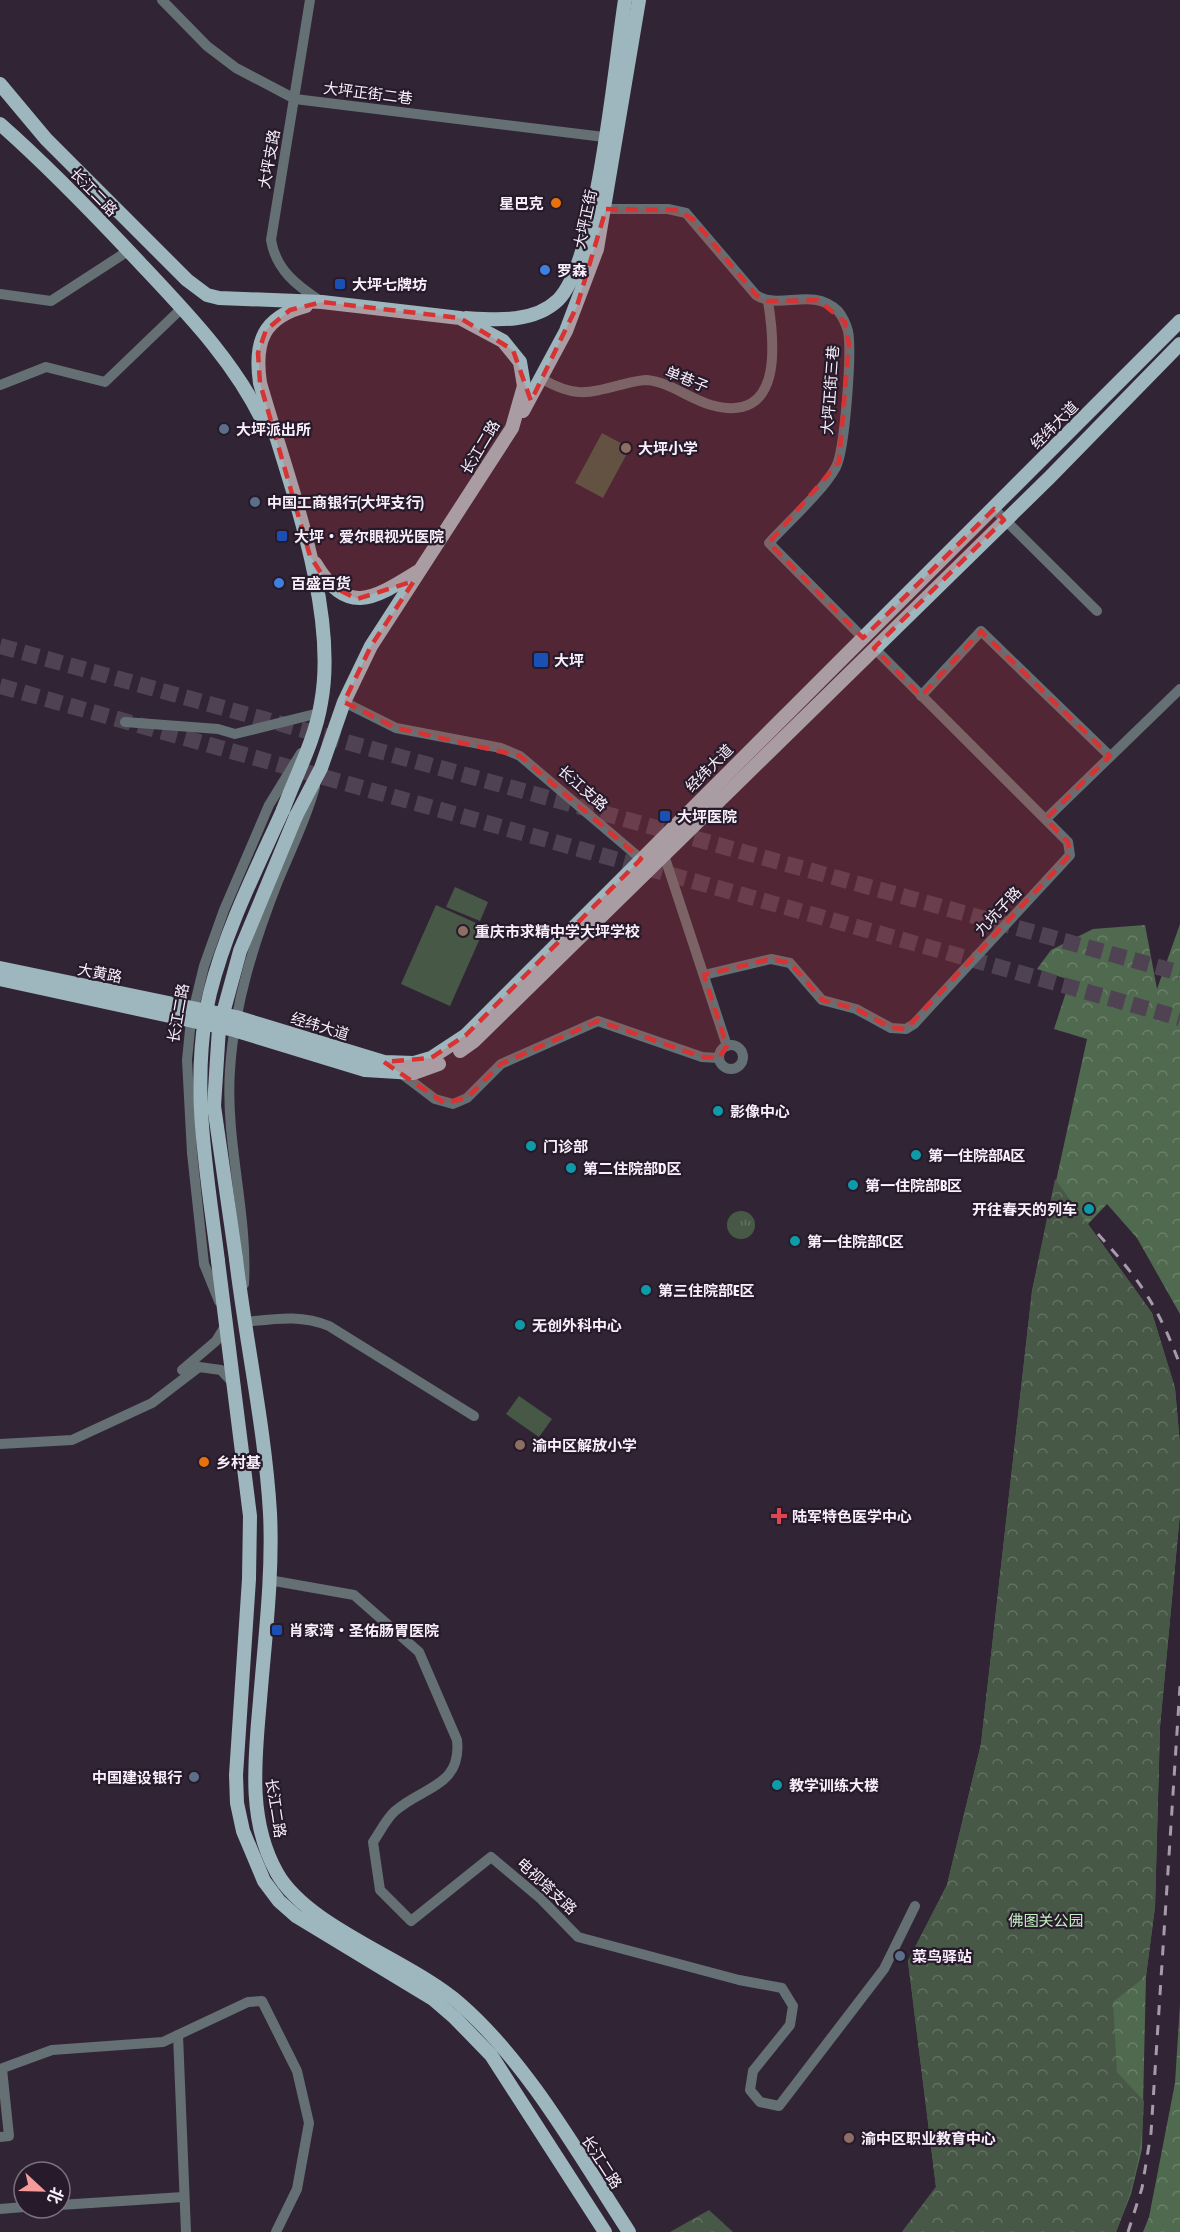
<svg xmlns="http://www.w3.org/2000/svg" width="1180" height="2232" font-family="'Asap Condensed','Noto Sans SC',sans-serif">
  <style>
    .grass { fill: url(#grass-tufts) }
    .forest { fill: url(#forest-crowns) }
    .park { fill: url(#park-crowns) }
    .pitch { fill: #475946 }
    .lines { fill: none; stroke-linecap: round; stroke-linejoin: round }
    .highway-tunnel { stroke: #4f4253; stroke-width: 16; stroke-dasharray: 16 8; stroke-linecap: butt }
    .minor { stroke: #647074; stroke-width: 10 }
    .major { stroke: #9eb7bf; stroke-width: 14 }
    .rail { stroke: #a59ba9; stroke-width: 3; stroke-dasharray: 10 10; stroke-linecap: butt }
    .major-bridge { stroke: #9eb7bf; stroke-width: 14 }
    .marked { fill: #d83233; fill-opacity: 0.2; stroke: #d83233; stroke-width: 4.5; stroke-dasharray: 12 8; stroke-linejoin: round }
    .food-dot { fill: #e8710a; stroke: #271b2b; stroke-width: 2 }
    .shop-dot { fill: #3f7fe0; stroke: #271b2b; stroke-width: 2 }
    .transit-dot { fill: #1a4fb4; stroke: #271b2b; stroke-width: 2 }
    .service-dot { fill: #5c6f8a; stroke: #271b2b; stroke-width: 2 }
    .education-dot { fill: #8d6e63; stroke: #271b2b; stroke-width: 2 }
    .culture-dot { fill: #0f9aa8; stroke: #271b2b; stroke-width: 2 }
    .health-dot { fill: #e0444e; stroke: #271b2b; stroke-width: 2 }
    .labels { text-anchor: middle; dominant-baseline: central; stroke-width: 4.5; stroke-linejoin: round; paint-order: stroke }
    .street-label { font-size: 15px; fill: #f8effb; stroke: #271b2b }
    .poi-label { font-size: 15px; font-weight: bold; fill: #f8effb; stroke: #271b2b; text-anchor: start }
    .park-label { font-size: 15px; fill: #c3f3c1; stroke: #271b2b }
  </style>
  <defs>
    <pattern id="grass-tufts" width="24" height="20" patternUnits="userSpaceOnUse" patternTransform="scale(1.5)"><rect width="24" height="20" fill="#475946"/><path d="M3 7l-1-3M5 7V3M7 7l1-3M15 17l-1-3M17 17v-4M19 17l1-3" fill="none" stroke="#627162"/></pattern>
    <pattern id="forest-crowns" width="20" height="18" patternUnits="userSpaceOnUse" patternTransform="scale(1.5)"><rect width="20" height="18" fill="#506a4f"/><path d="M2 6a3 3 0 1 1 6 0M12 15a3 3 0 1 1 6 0" fill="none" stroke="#6a8069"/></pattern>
    <pattern id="park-crowns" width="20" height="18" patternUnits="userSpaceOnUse" patternTransform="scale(1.5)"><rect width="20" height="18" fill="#475946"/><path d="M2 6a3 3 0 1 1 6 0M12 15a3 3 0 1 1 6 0" fill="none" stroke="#627162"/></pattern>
  </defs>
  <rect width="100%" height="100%" fill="#312435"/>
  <!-- grass -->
  <circle class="grass" cx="741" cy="1225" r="14"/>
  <!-- forest -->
  <g class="forest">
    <path d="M1180,924V1314L1137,1238L1107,1204L1088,1224L1152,1313L1175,1388L1180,1445V1513L1160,1727L1155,1907L1146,1976L1142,2149L1131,2194L1116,2232H902L936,2187L908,1961L947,1885L981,1744L1032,1291L1087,1039L1054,1029L1070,980L1037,969L1051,950L1093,929L1145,925L1157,989Z"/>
    <path d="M1180,2004V2232H1143L1149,2217L1175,2083Z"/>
  </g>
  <!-- park -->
  <g class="park">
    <path d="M1055,1179L1152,1313L1175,1388L1180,1445V1513L1160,1726L1155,1907L1146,1976L1113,2002L1117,2072L1144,2101C1142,2152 1135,2184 1116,2232H902L936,2187L908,1961L947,1885L981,1744L1032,1291Z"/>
    <path d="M709,2210L733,2232H670Z"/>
  </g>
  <!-- pitch -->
  <g class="pitch">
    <path d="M602,433L630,448L603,498L575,483Z"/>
    <path d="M455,887L488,902L480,921L446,907Z"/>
    <path d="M436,905L485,927L450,1006L401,984Z"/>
    <path d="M519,1396L552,1419L539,1437L506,1414Z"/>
  </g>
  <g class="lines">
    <!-- highway-tunnel -->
    <g class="highway-tunnel">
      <path d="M0,646L1180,973"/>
      <path d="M0,686L1180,1018"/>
    </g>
    <!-- minor -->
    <g class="minor">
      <path d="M162,0L207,46L236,68L295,99L604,137"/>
      <path d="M310,0L271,240C276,270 297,286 322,302"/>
      <path d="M606,209H668L686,213L756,295C780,311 811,286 838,311C843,317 846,324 848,331C852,352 845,449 836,467C823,491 788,522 769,543L863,638"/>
      <path d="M0,294L51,301L128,251"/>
      <path d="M542,379C574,397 586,394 620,385C629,383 638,380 647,380C669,382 690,399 711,405C783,425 775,345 768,301"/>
      <path d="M0,385L46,367L105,382L182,308"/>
      <path d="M994,509L1097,611"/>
      <path d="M921,696L981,631L1110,756"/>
      <path d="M344,702L396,728L501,748L520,756L641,859"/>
      <path d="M125,722L218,729L235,734L319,713"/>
      <path d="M1046,819L1180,689"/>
      <path d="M664,855L727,1046"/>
      <path d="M704,975L771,959L790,963L822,1000L856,1009L891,1028L906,1029L914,1024L1070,855L1068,842L874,648"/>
      <circle cx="731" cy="1057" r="12"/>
      <path d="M398,1071L435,1099L453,1104L467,1098L501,1064L598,1021L702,1057L719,1058"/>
      <path d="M244,1284C248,1213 225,1142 230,1070C234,1005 254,942 278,881C291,849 306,820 315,787"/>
      <path d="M219,1301L204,1264L192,1153L187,1060L191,1020L204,966L224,910L269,805L301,753"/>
      <path d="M244,1322C274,1319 301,1314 329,1326L474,1416"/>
      <path d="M182,1370L216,1341L226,1325"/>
      <path d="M0,1444L72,1440L152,1403L199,1367L221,1370L233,1383"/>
      <path d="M269,1580L354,1595L419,1652L457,1740C462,1786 424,1786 395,1811C386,1819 380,1832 373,1842L380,1890L411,1921L491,1857L541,1899L578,1937L739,1980L782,1988L793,2006L790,2025L753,2071L750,2090L760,2102L779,2106L884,1969L915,1906"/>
      <path d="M178,2035L186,2232"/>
      <path d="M0,2069L52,2050L163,2042L248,2002L262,2001L297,2071L309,2123L297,2189L276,2232"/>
      <path d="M0,2137L9,2136L2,2069"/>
      <path d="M60,2205L183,2197"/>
      <path d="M0,2209L24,2207"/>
    </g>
    <!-- major -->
    <g class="major">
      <path d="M0,84L46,139L187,280L207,295L219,298L322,302L460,318L503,341L520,362L524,386L512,428L371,646L344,702L321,768L296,816"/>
      <path d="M0,124C49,167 95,215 140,263C187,313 236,363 265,426"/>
      <path d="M466,318C497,320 534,323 558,300C598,260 615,62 625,0"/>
      <path d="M523,411L566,331L597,249L639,0"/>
      <path d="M315,563C347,616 372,600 417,572"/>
      <path d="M283,810C296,775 315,740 321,703C339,608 286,475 260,383C254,342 263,317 306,306"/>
      <path d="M0,968L236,1017L384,1062L414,1063L431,1058L466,1035L1180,321"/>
      <path d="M0,979L234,1030L365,1070L414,1073L439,1064"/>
      <path d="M460,1051L474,1041L1050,477L1180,344"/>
      <path d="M236,1259C246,1343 265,1428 270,1513C273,1575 265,1638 260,1700C255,1758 247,1820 277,1873C308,1928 410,1960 460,2004C528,2063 580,2157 629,2232"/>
      <path d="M218,1261L250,1516L249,1579L236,1775L237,1803L243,1831L264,1881L279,1901L296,1916L433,1999L455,2018L491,2055L605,2232"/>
    </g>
    <!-- rail -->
    <g class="rail">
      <path d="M1098,1234C1140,1280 1158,1306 1180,1365"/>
      <path d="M1128,2232L1142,2188L1151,2133L1180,1686"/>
    </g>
    <!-- major-bridge -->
    <g class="major-bridge">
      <path d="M236,1259L214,1106L219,1028L240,951L296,816"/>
      <path d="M218,1261C207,1172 189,1081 210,993C226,929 256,870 283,810"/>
    </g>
  </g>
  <!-- marked area -->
  <path class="marked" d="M606,209L678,210L694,220L756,295L768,301L818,300L845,322L849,345L839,462L769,543L863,638L994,509L1004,520L874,648L921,696L981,631L1110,756L1046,819L1068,842L1070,855L906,1029L891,1028L856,1009L822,1000L790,963L771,959L704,975L727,1046L719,1058L702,1057L598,1021L501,1064L467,1098L444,1103L384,1062L431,1058L466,1035L641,859L520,756L396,728L344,702L371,646L414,581L357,599L328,584L310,556L260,383L258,353L266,330L290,310L322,302L460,318L513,350L531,401L577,306Z"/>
  <!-- markers -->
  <g class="food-dot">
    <circle cx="556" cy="203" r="6"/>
    <circle cx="204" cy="1462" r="6"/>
  </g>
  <g class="shop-dot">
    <circle cx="545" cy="270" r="6"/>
    <circle cx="279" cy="583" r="6"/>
  </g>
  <g class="transit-dot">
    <rect x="334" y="278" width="12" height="12" rx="3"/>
    <rect x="276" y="530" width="12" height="12" rx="3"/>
    <rect x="533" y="652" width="16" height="16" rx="3"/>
    <rect x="659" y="810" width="12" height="12" rx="3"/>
    <rect x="271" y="1624" width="12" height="12" rx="3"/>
  </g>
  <g class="service-dot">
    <circle cx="224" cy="429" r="6"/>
    <circle cx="255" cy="502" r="6"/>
    <circle cx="194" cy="1777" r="6"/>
    <circle cx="900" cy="1956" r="6"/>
  </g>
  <g class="education-dot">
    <circle cx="626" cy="448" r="6"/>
    <circle cx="463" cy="931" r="6"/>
    <circle cx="520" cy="1445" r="6"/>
    <circle cx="849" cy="2138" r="6"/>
  </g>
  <g class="culture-dot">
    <circle cx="718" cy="1111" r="6"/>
    <circle cx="531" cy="1146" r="6"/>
    <circle cx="916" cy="1155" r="6"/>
    <circle cx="571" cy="1168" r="6"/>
    <circle cx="853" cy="1185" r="6"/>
    <circle cx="1089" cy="1209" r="6"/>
    <circle cx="795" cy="1241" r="6"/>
    <circle cx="646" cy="1290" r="6"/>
    <circle cx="520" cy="1325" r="6"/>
    <circle cx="777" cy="1785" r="6"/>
  </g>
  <path class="health-dot" d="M776 1507h6v6h6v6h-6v6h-6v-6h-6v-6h6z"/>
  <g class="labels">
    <!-- street labels -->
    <g class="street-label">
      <text transform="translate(368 93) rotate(7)">大坪正街二巷</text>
      <text transform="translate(269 159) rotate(-80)">大坪支路</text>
      <text transform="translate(94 192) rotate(46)">长江二路</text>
      <text transform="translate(585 219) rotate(-78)">大坪正街</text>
      <text transform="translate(687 379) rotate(22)">单巷子</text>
      <text transform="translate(830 390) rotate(-86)">大坪正街三巷</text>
      <text transform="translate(1054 425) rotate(-45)">经纬大道</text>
      <text transform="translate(480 447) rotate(-59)">长江二路</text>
      <text transform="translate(709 768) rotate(-45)">经纬大道</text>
      <text transform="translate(583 788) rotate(41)">长江支路</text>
      <text transform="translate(998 911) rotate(-47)">九坑子路</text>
      <text transform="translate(100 973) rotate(11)">大黄路</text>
      <text transform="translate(178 1013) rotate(-80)">长江二路</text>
      <text transform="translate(320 1026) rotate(17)">经纬大道</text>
      <text transform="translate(276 1808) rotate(81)">长江二路</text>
      <text transform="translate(547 1886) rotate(43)">电视塔支路</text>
      <text transform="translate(602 2162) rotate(57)">长江二路</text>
    </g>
    <!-- poi labels -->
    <g class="poi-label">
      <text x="544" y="203" text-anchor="end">星巴克</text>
      <text x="557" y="270">罗森</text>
      <text x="352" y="284">大坪七牌坊</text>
      <text x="236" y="429">大坪派出所</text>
      <text x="638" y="448">大坪小学</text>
      <text x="267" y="502">中国工商银行(大坪支行)</text>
      <text x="294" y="536">大坪‧爱尔眼视光医院</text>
      <text x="291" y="583">百盛百货</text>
      <text x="554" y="660">大坪</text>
      <text x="677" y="816">大坪医院</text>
      <text x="475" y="931">重庆市求精中学大坪学校</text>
      <text x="730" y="1111">影像中心</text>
      <text x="543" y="1146">门诊部</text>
      <text x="928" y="1155">第一住院部A区</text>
      <text x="583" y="1168">第二住院部D区</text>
      <text x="865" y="1185">第一住院部B区</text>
      <text x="1077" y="1209" text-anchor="end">开往春天的列车</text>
      <text x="807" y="1241">第一住院部C区</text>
      <text x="658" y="1290">第三住院部E区</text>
      <text x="532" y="1325">无创外科中心</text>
      <text x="532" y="1445">渝中区解放小学</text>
      <text x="216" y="1462">乡村基</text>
      <text x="792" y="1516">陆军特色医学中心</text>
      <text x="289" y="1630">肖家湾‧圣佑肠胃医院</text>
      <text x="182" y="1777" text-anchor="end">中国建设银行</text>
      <text x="789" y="1785">教学训练大楼</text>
      <text x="912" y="1956">菜鸟驿站</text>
      <text x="861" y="2138">渝中区职业教育中心</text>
    </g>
    <!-- park labels -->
    <g class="park-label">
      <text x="1046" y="1920">佛图关公园</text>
    </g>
  </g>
  <!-- north arrow -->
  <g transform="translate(42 2190) rotate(112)"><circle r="28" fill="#271b2b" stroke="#7b707e" stroke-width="1.5"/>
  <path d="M0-4.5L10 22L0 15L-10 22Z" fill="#f59b99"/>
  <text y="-9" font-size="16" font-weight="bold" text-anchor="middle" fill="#f8effb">北</text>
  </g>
</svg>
